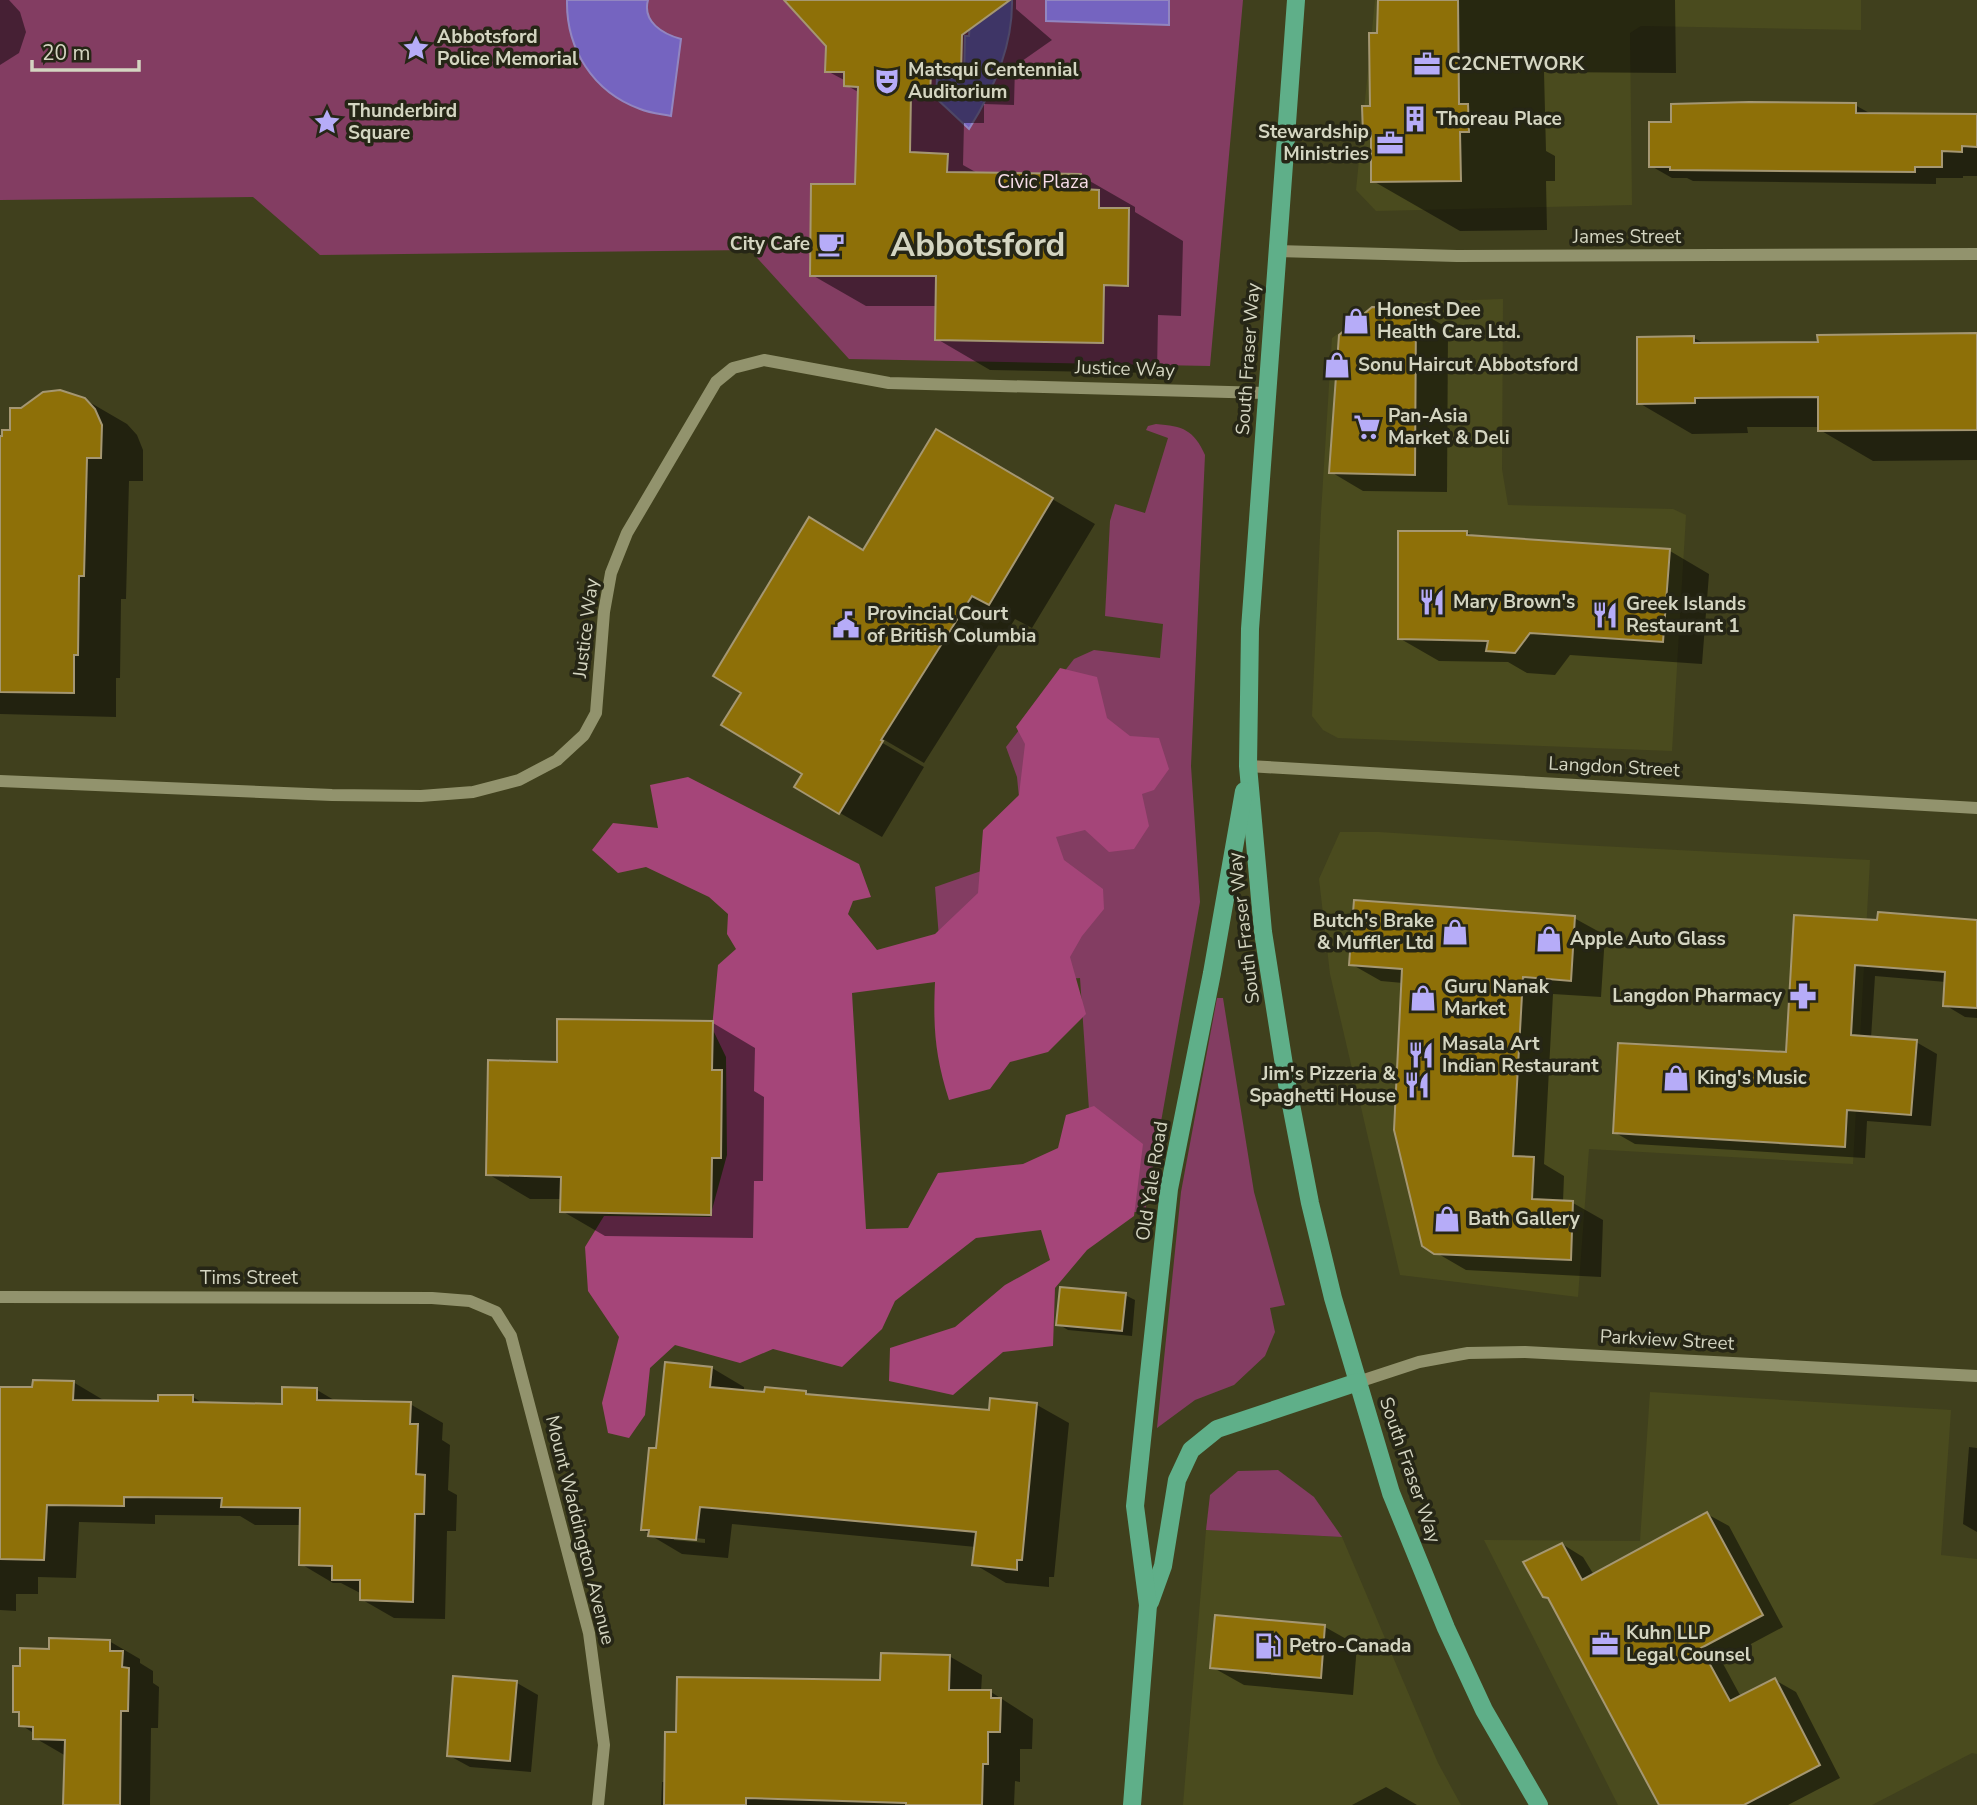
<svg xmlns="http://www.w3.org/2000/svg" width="1977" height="1805" font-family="'Nunito Sans',sans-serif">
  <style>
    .built { fill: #4a4b1e }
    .green { fill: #833d62 }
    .forest { fill: #a54579 }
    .water { fill: #7564c0; stroke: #9286c0; stroke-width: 2 }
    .shadow { fill: #0007; fill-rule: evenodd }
    .building { fill: #8e7008; stroke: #a59772; stroke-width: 2 }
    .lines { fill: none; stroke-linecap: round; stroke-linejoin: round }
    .minor { stroke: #92936d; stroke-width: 12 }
    .major { stroke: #5faf89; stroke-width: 18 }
    .labels { text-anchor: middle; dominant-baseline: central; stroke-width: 7; stroke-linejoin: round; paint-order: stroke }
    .poi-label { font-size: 19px; font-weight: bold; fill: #d4d5c1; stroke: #262616; text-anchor: start }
    .park-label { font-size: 19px; fill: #f7dce8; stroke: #262616 }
    .street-label { font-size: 19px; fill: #d4d5c1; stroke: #262616 }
    .town-label { font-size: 33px; font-weight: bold; fill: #d4d5c1; stroke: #262616 }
  </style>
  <rect width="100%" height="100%" fill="#40401d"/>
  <!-- built -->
  <g class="built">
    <path d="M1375,0H1861V30L1641,26L1630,33L1632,205L1376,211L1356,190Z"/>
    <path d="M1503,299L1502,469L1508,505L1673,509L1686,515L1672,751L1338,738L1323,730L1312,716L1321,513L1332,338L1381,303Z"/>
    <path d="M1340,832H1379L1580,845L1870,860L1853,1164L1589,1149L1578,1297L1400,1275L1330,974L1319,879Z"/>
    <path d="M1650,1392L1951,1410L1941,1555L1977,1559V1754L1972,1753L1872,1805H1618L1484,1540L1640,1541Z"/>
    <path d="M1206,1530L1342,1537L1438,1763L1461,1805H1183Z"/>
  </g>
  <!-- green -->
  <g class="green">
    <path d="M0,0H1243L1210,366L849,359L750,250L320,255L253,197L0,200Z"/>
    <path d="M1156,424C1183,426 1194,430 1205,455L1191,766L1200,902L1145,1212H1096L1080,978L943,989L935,887L987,869L1021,818L1017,777L1006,747L1074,659L1094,650L1160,658L1163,624L1105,616L1110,521L1115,504L1145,513L1168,438L1146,430L1148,426Z"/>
    <path d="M1217,998H1223L1254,1192L1285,1305L1270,1308L1275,1332L1265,1356L1234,1385L1195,1400L1157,1428L1181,1192Z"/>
    <path d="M1278,1470L1314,1497L1342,1537L1206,1530L1210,1495L1238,1471Z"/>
  </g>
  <!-- forest -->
  <path class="forest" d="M1060,668L1097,677L1107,718L1130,736L1159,738L1169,769L1154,790L1142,794L1149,826L1134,849L1109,852L1085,830L1056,837L1064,860L1103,889L1104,909L1082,936L1070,957L1086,1014L1048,1052L1010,1062L990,1089L949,1100C935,1056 933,1028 935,982L852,993L866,1229L908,1228L938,1173L1023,1164L1058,1148L1066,1115L1094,1106L1143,1144L1134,1216L1087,1250L1055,1288L1053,1346L1003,1352L953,1395L889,1381L890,1348L955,1327L1005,1285L1050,1260L1041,1230L976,1238L895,1301L882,1329L842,1367L773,1349L740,1363L675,1345L650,1368L645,1415L629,1438L608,1433L602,1403L619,1337L588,1291L585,1247L604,1216L710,1217L727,1155L726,1057L712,1028L718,965L736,949L727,934L728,914L709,897L646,867L618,873L592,850L613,823L658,828L650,785L688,777L859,864L871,897L853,901L848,914L877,950L935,934L978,893L983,830L1019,795L1025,744L1016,727Z"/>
  <!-- water -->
  <g class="water">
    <path d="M567,0H648C642,22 663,34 681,39L671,116C661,114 650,113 640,109C593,92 566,49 567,0Z"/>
    <path d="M977,0H1012C1013,46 993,91 969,129L936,98L937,78H964L965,36H969L970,21Z"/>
    <path d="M1046,0H1169V25L1046,21Z"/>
  </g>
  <!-- shadow -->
  <g class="shadow">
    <path d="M0,0H9L20,12L26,32L19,53L0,65Z"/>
    <path d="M788,0H1016V9L1052,40L1015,66L1014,105L984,104V123H964L963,165L979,174L1081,176L1135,207V212L1183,241L1181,316L1158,315L1157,373L990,370L937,339V306H866L812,275L856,186L860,93L846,85V81L827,71V45Z"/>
    <path d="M1379,0H1675L1676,73L1544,72L1546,151L1555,156V181H1546L1547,230L1460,231L1373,181V137L1364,133L1372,108L1379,34Z"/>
    <path d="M1855,105L1873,115L1977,116V176H1963V178H1936V184L1693,181L1687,178H1672L1651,166L1672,124Z"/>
    <path d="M1415,309L1448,328L1447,492L1363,491L1331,472Z"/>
    <path d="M1977,335V460L1873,461L1820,430V427H1747L1748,433L1692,434L1639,403L1694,338L1705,344L1819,343Z"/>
    <path d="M84,399L127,424L137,435L143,450V481H129L126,599H121L120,678H116V717L0,714V438Z"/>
    <path d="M936,431L1095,524L1032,628L1015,619L924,763L876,735L874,738L924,767L882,837L840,813L804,773L865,551Z"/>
    <path d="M1467,532L1475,537L1670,551L1709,574L1702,664L1570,655L1555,675L1527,673L1508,662L1439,661L1399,638Z"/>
    <path d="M1574,918L1605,935L1601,997L1553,994L1544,1164L1564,1176L1563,1202L1573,1203L1603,1220L1601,1277L1466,1270L1435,1252L1403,983L1381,981L1351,964Z"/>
    <path d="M1879,922H1977V1018L1965,1017L1945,1005L1946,982L1875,976L1871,1038L1916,1042L1937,1054L1931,1126L1867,1121L1865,1158L1635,1144L1614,1132L1788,1054Z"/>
    <path d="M713,1023L755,1048L754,1091L764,1097L763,1181H754L753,1238L605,1236L562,1211V1199H530L488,1174L559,1063Z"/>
    <path d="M1125,1295L1135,1300L1132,1336L1068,1330L1058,1324Z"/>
    <path d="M666,1364L712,1368L744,1387V1392L806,1393L811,1396L990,1412L1037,1405L1069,1423L1054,1577H1049V1587L1006,1583L974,1564L976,1547L732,1524L728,1558L682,1554L650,1535L643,1529L658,1450ZM674,1536L705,1539V1543L674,1540Z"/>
    <path d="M73,1382L105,1401L160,1403L193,1397L204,1404L284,1406L317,1390L339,1403L410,1404L443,1423L442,1440L450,1445L448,1490L457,1495L456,1531H447L445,1619L394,1618L361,1599L362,1594L341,1583H333L301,1564L302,1525H255L240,1516L155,1515V1524L79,1522L76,1578L38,1577V1594H16V1611L0,1610V1388L33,1389Z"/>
    <path d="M1969,1447L1977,1448V1532L1963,1524Z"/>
    <path d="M1707,1514L1729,1526L1783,1627L1721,1660L1741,1697L1775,1680L1796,1692L1840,1778L1788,1805H1661L1562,1544L1583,1557L1594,1575Z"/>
    <path d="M1325,1627L1357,1645L1353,1695L1244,1685L1212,1667Z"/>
    <path d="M109,1641L140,1659V1663L153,1671V1683L159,1687L158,1728H151L150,1805H65L66,1756L35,1738V1734L21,1725V1714L14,1711L22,1668L50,1651Z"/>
    <path d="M949,1656L982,1675L981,1692H991L1033,1719L1032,1749H1020V1782L1015,1781L1014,1805H661L662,1782H666L678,1734L882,1682Z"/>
    <path d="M517,1683L538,1695L531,1772L470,1767L448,1755Z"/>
    <path d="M1386,1787L1417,1805H1352Z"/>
  </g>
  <!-- building -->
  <g class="building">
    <path d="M784,0H1010L962,35L961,75L931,74L930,93H911L910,152L948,154L947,172L1081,174V189L1099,190V208H1129L1128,286L1104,285L1103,343L935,340L936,276H810L811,184H855L858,87L844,86V72H825L826,46Z"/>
    <path d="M1378,0H1458L1459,104H1468L1469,132H1460L1461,181L1371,182V133L1363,134L1362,106H1370L1369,33H1377Z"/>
    <path d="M1749,102L1856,103V113L1977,114V147L1962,146V152L1942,151V167H1915V172L1670,170V167H1649V122H1671V104Z"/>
    <path d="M1372,307L1416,308L1415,475L1329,473L1339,335Z"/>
    <path d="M1977,333V430L1818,431V397L1695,398V403L1637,404V337L1694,336V343L1818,342L1817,335Z"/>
    <path d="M60,390L85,398L95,409L102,425L101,458H87L84,576H79L78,655H74V693L0,692V436H2V430H10V408H21L43,392Z"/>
    <path d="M936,429L1053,498L989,605L972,596L881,740L883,741L839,814L794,787L802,774L721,725L741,693L713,676L809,517L863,550Z"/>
    <path d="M1398,531H1467V535L1670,549L1663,642L1530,633L1515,653L1486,651L1488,641L1398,639Z"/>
    <path d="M1354,900L1575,916L1571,981L1523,977L1513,1156L1534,1157L1532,1199L1573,1201L1571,1260L1434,1254L1422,1246L1394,1130L1402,969L1349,965Z"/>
    <path d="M1878,912L1977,920V1008L1943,1006L1945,972L1855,965L1851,1035L1917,1040L1911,1115L1847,1110L1845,1147L1613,1133L1618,1043L1786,1052L1794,915L1877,920Z"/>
    <path d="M557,1019L713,1021L712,1070H722L721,1158H712L711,1215L560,1212L561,1177L486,1175L488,1060L557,1062Z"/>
    <path d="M1060,1287L1126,1293L1122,1331L1056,1325Z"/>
    <path d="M665,1362L712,1367L710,1387L764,1392L765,1387L806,1391V1394L989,1410L990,1398L1037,1403L1022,1560H1017V1570L972,1565L976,1532L712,1508L700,1507L696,1540L648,1536L649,1530H641L649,1448H656Z"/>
    <path d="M33,1380L74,1381L73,1400L158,1401V1395H193V1402L282,1404V1387L317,1388V1400L411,1402L410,1424H418L416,1474L425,1475L424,1514H415L413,1602L360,1600V1580H332V1566L299,1565L300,1508L221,1507L222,1498L124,1497V1506L47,1505L44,1560L0,1559V1387H32Z"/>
    <path d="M1707,1512L1763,1615L1701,1648L1730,1701L1775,1678L1820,1765L1744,1805H1659L1548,1598L1543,1597L1523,1562L1562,1543L1582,1580Z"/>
    <path d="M1215,1615L1325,1625L1321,1678L1210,1668Z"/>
    <path d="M49,1638L110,1640V1651H123L122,1667L129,1668L128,1711H121L120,1805H63L65,1740L33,1739V1727L19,1726V1712H13V1666H20V1648L49,1649Z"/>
    <path d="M881,1653L950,1655L949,1690H991V1698H1001L1000,1732H988V1764H983L982,1805H906V1803L746,1798V1805H664L665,1732H676L677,1677L880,1680Z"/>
    <path d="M453,1676L517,1681L510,1761L447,1756Z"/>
  </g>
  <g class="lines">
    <!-- minor -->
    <g class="minor">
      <path d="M1277,251L1457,256L1977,254"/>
      <path d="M1248,766L1977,808"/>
      <path d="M0,781L332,795L421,796L473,792L519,780L557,760L584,735L596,713L604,612L611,573L627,533L716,382L733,368L764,360L889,383L1266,393"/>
      <path d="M0,1297L432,1298L470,1301L496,1312L511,1336L589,1633L604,1745L598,1805"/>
      <path d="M1358,1382L1419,1362L1468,1353L1525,1352L1977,1376"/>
    </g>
    <!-- major -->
    <g class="major">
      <path d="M1296,0L1250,629L1248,766L1263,932L1287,1084L1310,1203L1333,1298L1391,1493L1446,1628L1484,1710L1539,1805"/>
      <path d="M1150,1602L1163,1566L1177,1480L1191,1450L1217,1429L1358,1382"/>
      <path d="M1132,1805L1148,1605L1135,1506L1150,1364L1169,1189L1212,973L1244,791"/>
    </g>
  </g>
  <!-- icons -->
  <defs>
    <g id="sight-bare" transform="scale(2.1)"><path d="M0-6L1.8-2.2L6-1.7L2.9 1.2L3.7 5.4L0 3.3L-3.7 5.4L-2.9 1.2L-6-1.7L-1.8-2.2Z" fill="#b6acf8" stroke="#262616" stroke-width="2.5" paint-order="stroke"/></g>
    <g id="office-bare" transform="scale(2.1)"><path d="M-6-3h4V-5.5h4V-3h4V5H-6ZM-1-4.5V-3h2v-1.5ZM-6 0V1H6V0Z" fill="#b6acf8" stroke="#262616" stroke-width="2.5" paint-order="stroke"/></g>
    <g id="theatre-bare" transform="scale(2.1)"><path d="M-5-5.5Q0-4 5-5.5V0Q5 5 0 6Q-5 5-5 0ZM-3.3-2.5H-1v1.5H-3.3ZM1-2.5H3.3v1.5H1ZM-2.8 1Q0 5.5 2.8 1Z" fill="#b6acf8" stroke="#262616" stroke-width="2.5" paint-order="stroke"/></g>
    <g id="building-bare" transform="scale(2.1)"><path d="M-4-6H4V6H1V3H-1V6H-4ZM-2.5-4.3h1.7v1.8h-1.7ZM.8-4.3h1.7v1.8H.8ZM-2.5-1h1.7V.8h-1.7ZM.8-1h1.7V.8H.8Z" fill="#b6acf8" stroke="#262616" stroke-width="2.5" paint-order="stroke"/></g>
    <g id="cafe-bare" transform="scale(2.1)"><path d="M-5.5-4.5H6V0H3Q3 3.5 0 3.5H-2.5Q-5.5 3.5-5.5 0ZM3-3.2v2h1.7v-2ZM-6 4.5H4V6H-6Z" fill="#b6acf8" stroke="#262616" stroke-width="2.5" paint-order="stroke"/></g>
    <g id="shop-bare" transform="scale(2.1)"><path d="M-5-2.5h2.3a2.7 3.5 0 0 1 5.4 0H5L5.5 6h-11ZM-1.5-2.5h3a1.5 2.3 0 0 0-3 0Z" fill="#b6acf8" stroke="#262616" stroke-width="2.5" paint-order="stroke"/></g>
    <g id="supermarket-bare" transform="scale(2.1)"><path d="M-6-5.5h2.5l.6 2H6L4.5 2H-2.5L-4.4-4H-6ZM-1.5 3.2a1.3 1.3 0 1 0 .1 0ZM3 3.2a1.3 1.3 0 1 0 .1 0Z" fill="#b6acf8" stroke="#262616" stroke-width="2.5" paint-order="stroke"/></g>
    <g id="restaurant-bare" transform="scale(2.1)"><path d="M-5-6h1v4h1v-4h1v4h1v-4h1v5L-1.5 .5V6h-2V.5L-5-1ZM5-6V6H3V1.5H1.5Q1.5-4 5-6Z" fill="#b6acf8" stroke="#262616" stroke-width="2.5" paint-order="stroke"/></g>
    <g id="civic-bare" transform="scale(2.1)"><path d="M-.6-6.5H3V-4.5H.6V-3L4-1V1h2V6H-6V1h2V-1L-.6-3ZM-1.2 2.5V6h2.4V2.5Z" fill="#b6acf8" stroke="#262616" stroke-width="2.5" paint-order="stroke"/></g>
    <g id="pharmacy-bare" transform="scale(2.1)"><path d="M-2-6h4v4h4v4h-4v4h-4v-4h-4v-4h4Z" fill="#b6acf8" stroke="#262616" stroke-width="2.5" paint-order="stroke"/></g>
    <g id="fuel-bare" transform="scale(2.1)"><path d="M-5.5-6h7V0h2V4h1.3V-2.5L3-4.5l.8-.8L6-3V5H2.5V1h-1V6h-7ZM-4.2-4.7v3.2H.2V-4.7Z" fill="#b6acf8" stroke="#262616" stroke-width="2.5" paint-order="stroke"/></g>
  </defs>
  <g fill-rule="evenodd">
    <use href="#sight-bare" x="416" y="48"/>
    <use href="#office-bare" x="1427" y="64"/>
    <use href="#theatre-bare" x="887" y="81"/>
    <use href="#building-bare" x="1415" y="119"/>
    <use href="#sight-bare" x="327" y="122"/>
    <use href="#office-bare" x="1390" y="143"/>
    <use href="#cafe-bare" x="831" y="244"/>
    <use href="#shop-bare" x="1356" y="321"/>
    <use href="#shop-bare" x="1337" y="365"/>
    <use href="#supermarket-bare" x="1367" y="427"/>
    <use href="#restaurant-bare" x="1432" y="602"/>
    <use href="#restaurant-bare" x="1605" y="615"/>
    <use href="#civic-bare" x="846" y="625"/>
    <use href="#shop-bare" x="1455" y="932"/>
    <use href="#shop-bare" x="1549" y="939"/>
    <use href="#pharmacy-bare" x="1803" y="996"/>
    <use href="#shop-bare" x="1423" y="998"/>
    <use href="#restaurant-bare" x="1421" y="1055"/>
    <use href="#shop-bare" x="1676" y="1078"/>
    <use href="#restaurant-bare" x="1417" y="1085"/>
    <use href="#shop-bare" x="1447" y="1219"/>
    <use href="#office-bare" x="1605" y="1644"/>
    <use href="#fuel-bare" x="1268" y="1646"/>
  </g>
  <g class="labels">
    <!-- poi labels -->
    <g class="poi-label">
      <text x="437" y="37">Abbotsford<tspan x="437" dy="22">Police Memorial</tspan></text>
      <text x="1448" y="64">C2CNETWORK</text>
      <text x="908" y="70">Matsqui Centennial<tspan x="908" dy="22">Auditorium</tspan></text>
      <text x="348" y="111">Thunderbird<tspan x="348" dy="22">Square</tspan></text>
      <text x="1436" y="119">Thoreau Place</text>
      <text x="1369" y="132" text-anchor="end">Stewardship<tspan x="1369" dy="22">Ministries</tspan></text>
      <text x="810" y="244" text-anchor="end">City Cafe</text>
      <text x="1377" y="310">Honest Dee<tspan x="1377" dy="22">Health Care Ltd.</tspan></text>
      <text x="1358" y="365">Sonu Haircut Abbotsford</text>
      <text x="1388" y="416">Pan-Asia<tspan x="1388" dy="22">Market &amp; Deli</tspan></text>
      <text x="1453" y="602">Mary Brown's</text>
      <text x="1626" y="604">Greek Islands<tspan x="1626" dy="22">Restaurant 1</tspan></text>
      <text x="867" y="614">Provincial Court<tspan x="867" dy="22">of British Columbia</tspan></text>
      <text x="1434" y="921" text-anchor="end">Butch's Brake<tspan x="1434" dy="22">&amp; Muffler Ltd</tspan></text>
      <text x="1570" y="939">Apple Auto Glass</text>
      <text x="1444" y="987">Guru Nanak<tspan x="1444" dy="22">Market</tspan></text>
      <text x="1782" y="996" text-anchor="end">Langdon Pharmacy</text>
      <text x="1442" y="1044">Masala Art<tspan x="1442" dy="22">Indian Restaurant</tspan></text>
      <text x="1396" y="1074" text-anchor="end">Jim's Pizzeria &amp;<tspan x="1396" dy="22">Spaghetti House</tspan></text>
      <text x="1697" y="1078">King's Music</text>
      <text x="1468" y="1219">Bath Gallery</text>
      <text x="1626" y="1633">Kuhn LLP<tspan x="1626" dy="22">Legal Counsel</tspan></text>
      <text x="1289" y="1646">Petro-Canada</text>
    </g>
    <!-- park labels -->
    <g class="park-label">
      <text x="1043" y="182">Civic Plaza</text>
    </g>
    <!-- street labels -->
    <g class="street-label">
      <text x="1627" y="237">James Street</text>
      <text transform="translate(1248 359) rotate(-86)">South Fraser Way</text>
      <text transform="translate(1125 369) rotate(2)">Justice Way</text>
      <text transform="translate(586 628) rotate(-83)">Justice Way</text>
      <text transform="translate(1614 767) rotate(3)">Langdon Street</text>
      <text transform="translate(1244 928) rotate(-97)">South Fraser Way</text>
      <text transform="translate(1152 1181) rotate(-81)">Old Yale Road</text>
      <text x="249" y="1278">Tims Street</text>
      <text transform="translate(1667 1340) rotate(3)">Parkview Street</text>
      <text transform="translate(1410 1470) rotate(71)">South Fraser Way</text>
      <text transform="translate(580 1530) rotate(76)">Mount Waddington Avenue</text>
    </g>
    <!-- town labels -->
    <g class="town-label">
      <text x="978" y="245">Abbotsford</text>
    </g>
  </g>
  <!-- scale -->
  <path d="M32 60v10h107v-10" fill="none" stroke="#d4d5c1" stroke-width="3.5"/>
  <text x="42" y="60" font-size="21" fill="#d4d5c1" stroke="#262616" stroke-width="5" paint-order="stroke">20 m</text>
</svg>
